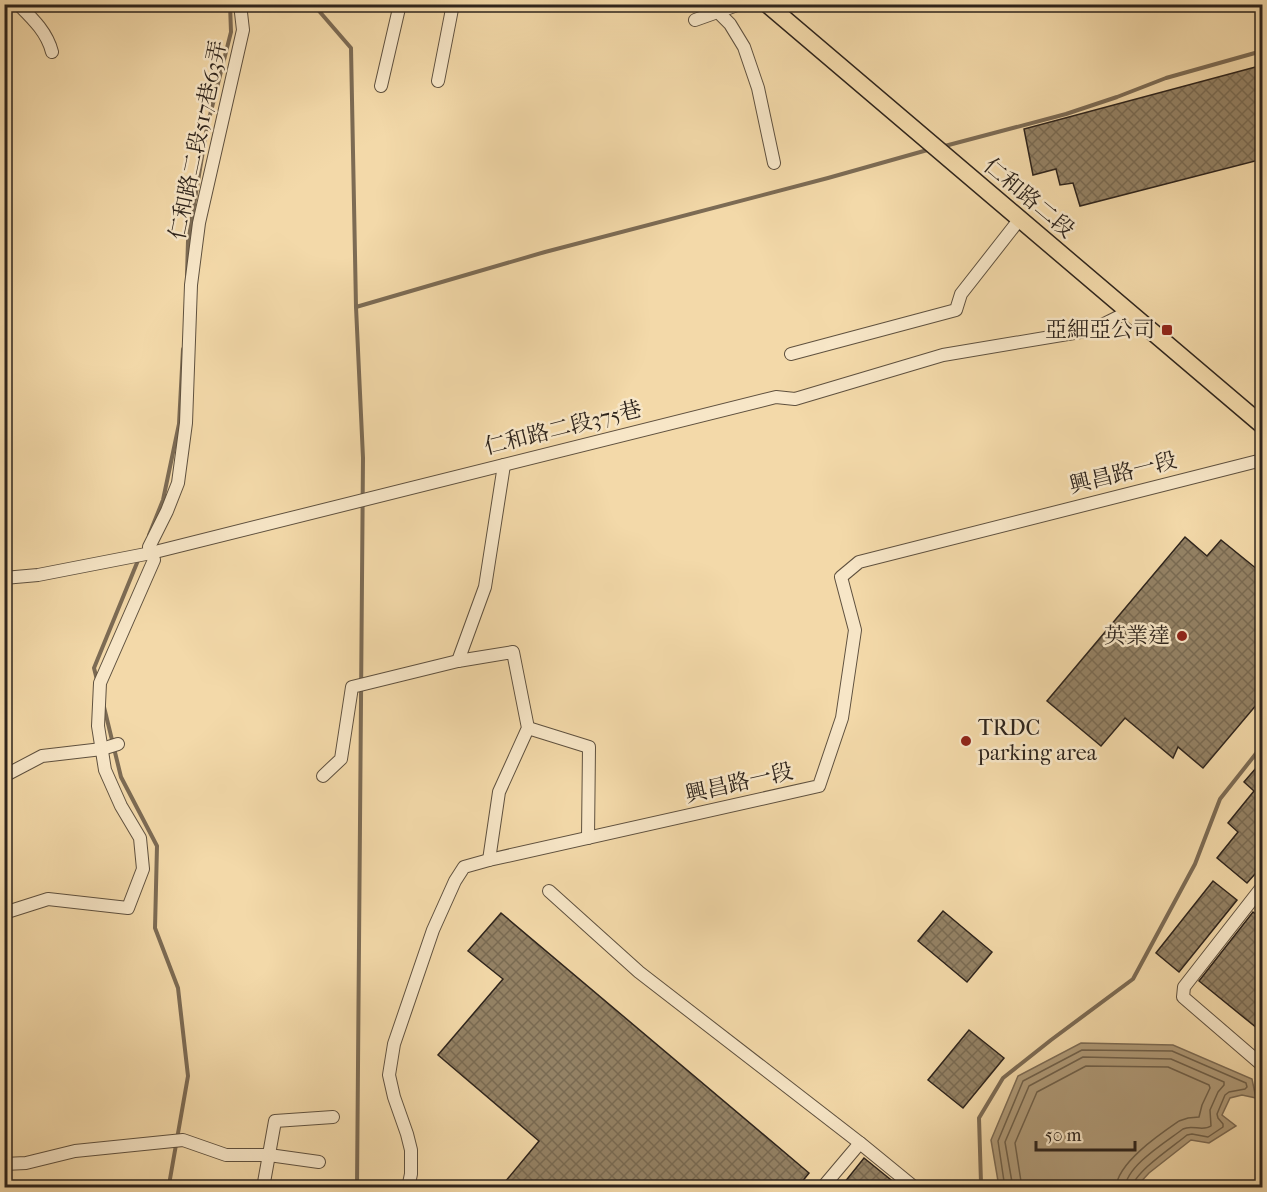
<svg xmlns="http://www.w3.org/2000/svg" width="1267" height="1192" font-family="'IM FELL French Canon','Noto Serif TC',serif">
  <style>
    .water { fill: #b09b79; stroke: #7c6b54; stroke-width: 1.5 }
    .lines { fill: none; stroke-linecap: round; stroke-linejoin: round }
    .shore { stroke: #6f604a; stroke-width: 1.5 }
    .stream { stroke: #7c6b54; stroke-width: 4 }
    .building { fill: url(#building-cross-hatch); stroke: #2e241c; stroke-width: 1.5 }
    .minor-casing { stroke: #5f513f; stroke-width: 14 }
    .major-casing { stroke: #2e241c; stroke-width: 19 }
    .minor { stroke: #f7e6c7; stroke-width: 12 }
    .major { stroke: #f3d9a9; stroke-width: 16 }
    .poi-dot { fill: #8f2418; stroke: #f7e6c7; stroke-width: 2 }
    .labels { text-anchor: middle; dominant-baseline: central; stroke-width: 5; stroke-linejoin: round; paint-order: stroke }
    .street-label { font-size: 22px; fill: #2e241c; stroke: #f7e6c7 }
    .poi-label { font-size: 22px; fill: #2e241c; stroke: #f7e6c7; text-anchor: end }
  </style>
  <defs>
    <pattern id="building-cross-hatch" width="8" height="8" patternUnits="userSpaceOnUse" patternTransform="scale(1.5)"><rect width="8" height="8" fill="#948265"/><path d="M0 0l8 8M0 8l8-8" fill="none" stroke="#796a52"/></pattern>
  </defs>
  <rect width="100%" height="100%" fill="#f3d9a9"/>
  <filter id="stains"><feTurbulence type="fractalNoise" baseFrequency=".00333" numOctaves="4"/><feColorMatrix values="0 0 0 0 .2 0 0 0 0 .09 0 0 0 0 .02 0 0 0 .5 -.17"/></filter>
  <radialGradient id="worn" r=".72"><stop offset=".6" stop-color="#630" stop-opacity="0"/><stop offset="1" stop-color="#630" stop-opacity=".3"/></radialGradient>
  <!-- water -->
  <path class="water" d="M1081,1043L1173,1045L1252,1079L1256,1098L1242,1095L1230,1098L1222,1115L1236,1126L1209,1143L1191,1140L1149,1173L1136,1187H999L991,1140L1018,1076Z"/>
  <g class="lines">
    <!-- shore -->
    <g class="shore">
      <path d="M1005,1188L998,1141L1023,1081L1082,1050L1172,1051L1246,1083L1247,1087L1245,1089L1229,1092L1225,1095L1217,1114L1218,1118L1223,1124V1127L1208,1137L1192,1134L1187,1135C1174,1146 1134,1172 1132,1188"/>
      <path d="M1013,1188L1005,1142L1029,1086L1083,1057L1171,1059L1224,1082V1085L1218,1092L1210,1110L1211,1126C1202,1132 1192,1124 1183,1129C1166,1142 1126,1166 1125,1188"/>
      <path d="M1022,1188L1015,1143L1037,1092L1086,1066L1168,1067L1209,1085L1210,1088L1202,1105L1199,1117L1188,1118L1179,1121C1160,1134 1117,1163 1116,1188"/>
    </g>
    <!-- stream -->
    <g class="stream">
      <path d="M313,4L351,48L356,307L363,458L357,1188"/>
      <path d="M941,147L1066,114L1117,97L1166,78L1262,51"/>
      <path d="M187,275L188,241L207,127L231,32L230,4"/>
      <path d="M356,307L545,252L828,178L931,149"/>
      <path d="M149,535L163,500L179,424L183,349"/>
      <path d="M97,680L94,668L139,558"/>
      <path d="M104,707L121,777L157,846L155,928L178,988L188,1076L170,1179V1188"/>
      <path d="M985,1188L981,1183L979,1118L1003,1078L1051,1040L1133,979L1195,864L1220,799L1262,746"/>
    </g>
  </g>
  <!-- building -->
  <g class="building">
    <path d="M1263,65V159L1080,206L1073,183L1060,185L1056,169L1033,175L1024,129Z"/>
    <path d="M1185,537L1207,556L1221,540L1263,574V697L1203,768L1178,747L1173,758L1125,718L1101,746L1047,701Z"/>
    <path d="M1263,760V865L1247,883L1217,858L1238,832L1228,823L1254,791L1244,782Z"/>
    <path d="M1213,881L1237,900L1179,972L1156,953Z"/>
    <path d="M943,911L992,952L967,982L918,941Z"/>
    <path d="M1253,912L1263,920V1033L1199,981Z"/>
    <path d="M501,913L809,1173L797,1188H500L539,1141L438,1055L503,979L468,951Z"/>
    <path d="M969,1030L1004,1058L963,1108L928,1080Z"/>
    <path d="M864,1158L901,1188H840Z"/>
  </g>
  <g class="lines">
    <!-- minor casing -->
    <g class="minor-casing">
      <g id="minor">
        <path d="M18,4C32,18 47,32 52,52"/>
        <path d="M719,13L730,24L744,47L758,88L774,163"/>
        <path d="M695,20L740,4"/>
        <path d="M438,81L453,4"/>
        <path d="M381,86L400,4"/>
        <path d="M791,354L956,310L961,294L1019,220"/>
        <path d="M4,578L38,575L151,553L776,397L795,399L943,355L1092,330L1128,312"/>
        <path d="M458,661L485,587L504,465"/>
        <path d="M528,728L589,747L588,838"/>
        <path d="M4,776L42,756L102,749L118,744"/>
        <path d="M323,776L341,759L352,687L458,661L513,652L528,728L499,792L489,860"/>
        <path d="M1262,887L1184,987L1183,997L1262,1065"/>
        <path d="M549,891L639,972L860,1143L915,1188"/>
        <path d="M4,913L48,899L128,908L143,869L140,838L121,806L105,770L98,726L100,683L154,560L149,547L167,511L178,483L186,423L191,285L199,223L243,30L240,4"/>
        <path d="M4,1164L26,1163L75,1151L183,1140L226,1155H269L319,1162"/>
        <path d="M263,1188L275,1121L333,1117"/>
        <path d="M408,1188L411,1174V1150L407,1134L394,1097L389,1075L394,1044L433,930L455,881L464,867L489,860L819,786L842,718L855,630L841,577L859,562L1262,460"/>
        <path d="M822,1188L860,1143"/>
        <path d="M1259,1188L1262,1183"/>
      </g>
    </g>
    <!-- major casing -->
    <g class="major-casing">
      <path id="major" d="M767,4L1262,425"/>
    </g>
    <!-- minor -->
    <use href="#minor" class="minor"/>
    <!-- major -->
    <use href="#major" class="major"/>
  </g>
  <!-- markers -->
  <g class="poi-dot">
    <rect x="1161" y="324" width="12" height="12" rx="3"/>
    <circle cx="1182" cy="636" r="6"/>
    <circle cx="966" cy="741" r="6"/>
  </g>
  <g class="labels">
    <!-- street labels -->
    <g class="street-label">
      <text transform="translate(198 140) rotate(-78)">仁和路二段517巷63弄</text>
      <text transform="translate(1029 198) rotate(40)">仁和路二段</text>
      <text transform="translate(563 428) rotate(-14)">仁和路二段375巷</text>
      <text transform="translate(1123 473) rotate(-14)">興昌路一段</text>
      <text transform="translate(739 783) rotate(-13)">興昌路一段</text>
    </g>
    <!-- poi labels -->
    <g class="poi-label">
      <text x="1155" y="330">亞細亞公司</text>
      <text x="1170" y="636">英業達</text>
      <text x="978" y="728" text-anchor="start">TRDC<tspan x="978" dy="25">parking area</tspan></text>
    </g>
  </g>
  <!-- margin -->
  <rect width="1267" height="1192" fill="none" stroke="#f3d9a9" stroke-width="24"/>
  <rect x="6" y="6" width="1255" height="1180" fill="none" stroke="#2e241c" stroke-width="3"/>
  <rect x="12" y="12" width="1243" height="1168" fill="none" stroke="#2e241c" stroke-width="1.5"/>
  <!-- scale -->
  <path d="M1036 1141v9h99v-9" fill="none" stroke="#2e241c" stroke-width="3"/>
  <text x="1045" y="1141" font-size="18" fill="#2e241c" stroke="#f7e6c7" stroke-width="4.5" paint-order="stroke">50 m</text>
  <rect width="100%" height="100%" filter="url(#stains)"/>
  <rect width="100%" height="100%" fill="url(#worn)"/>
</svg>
